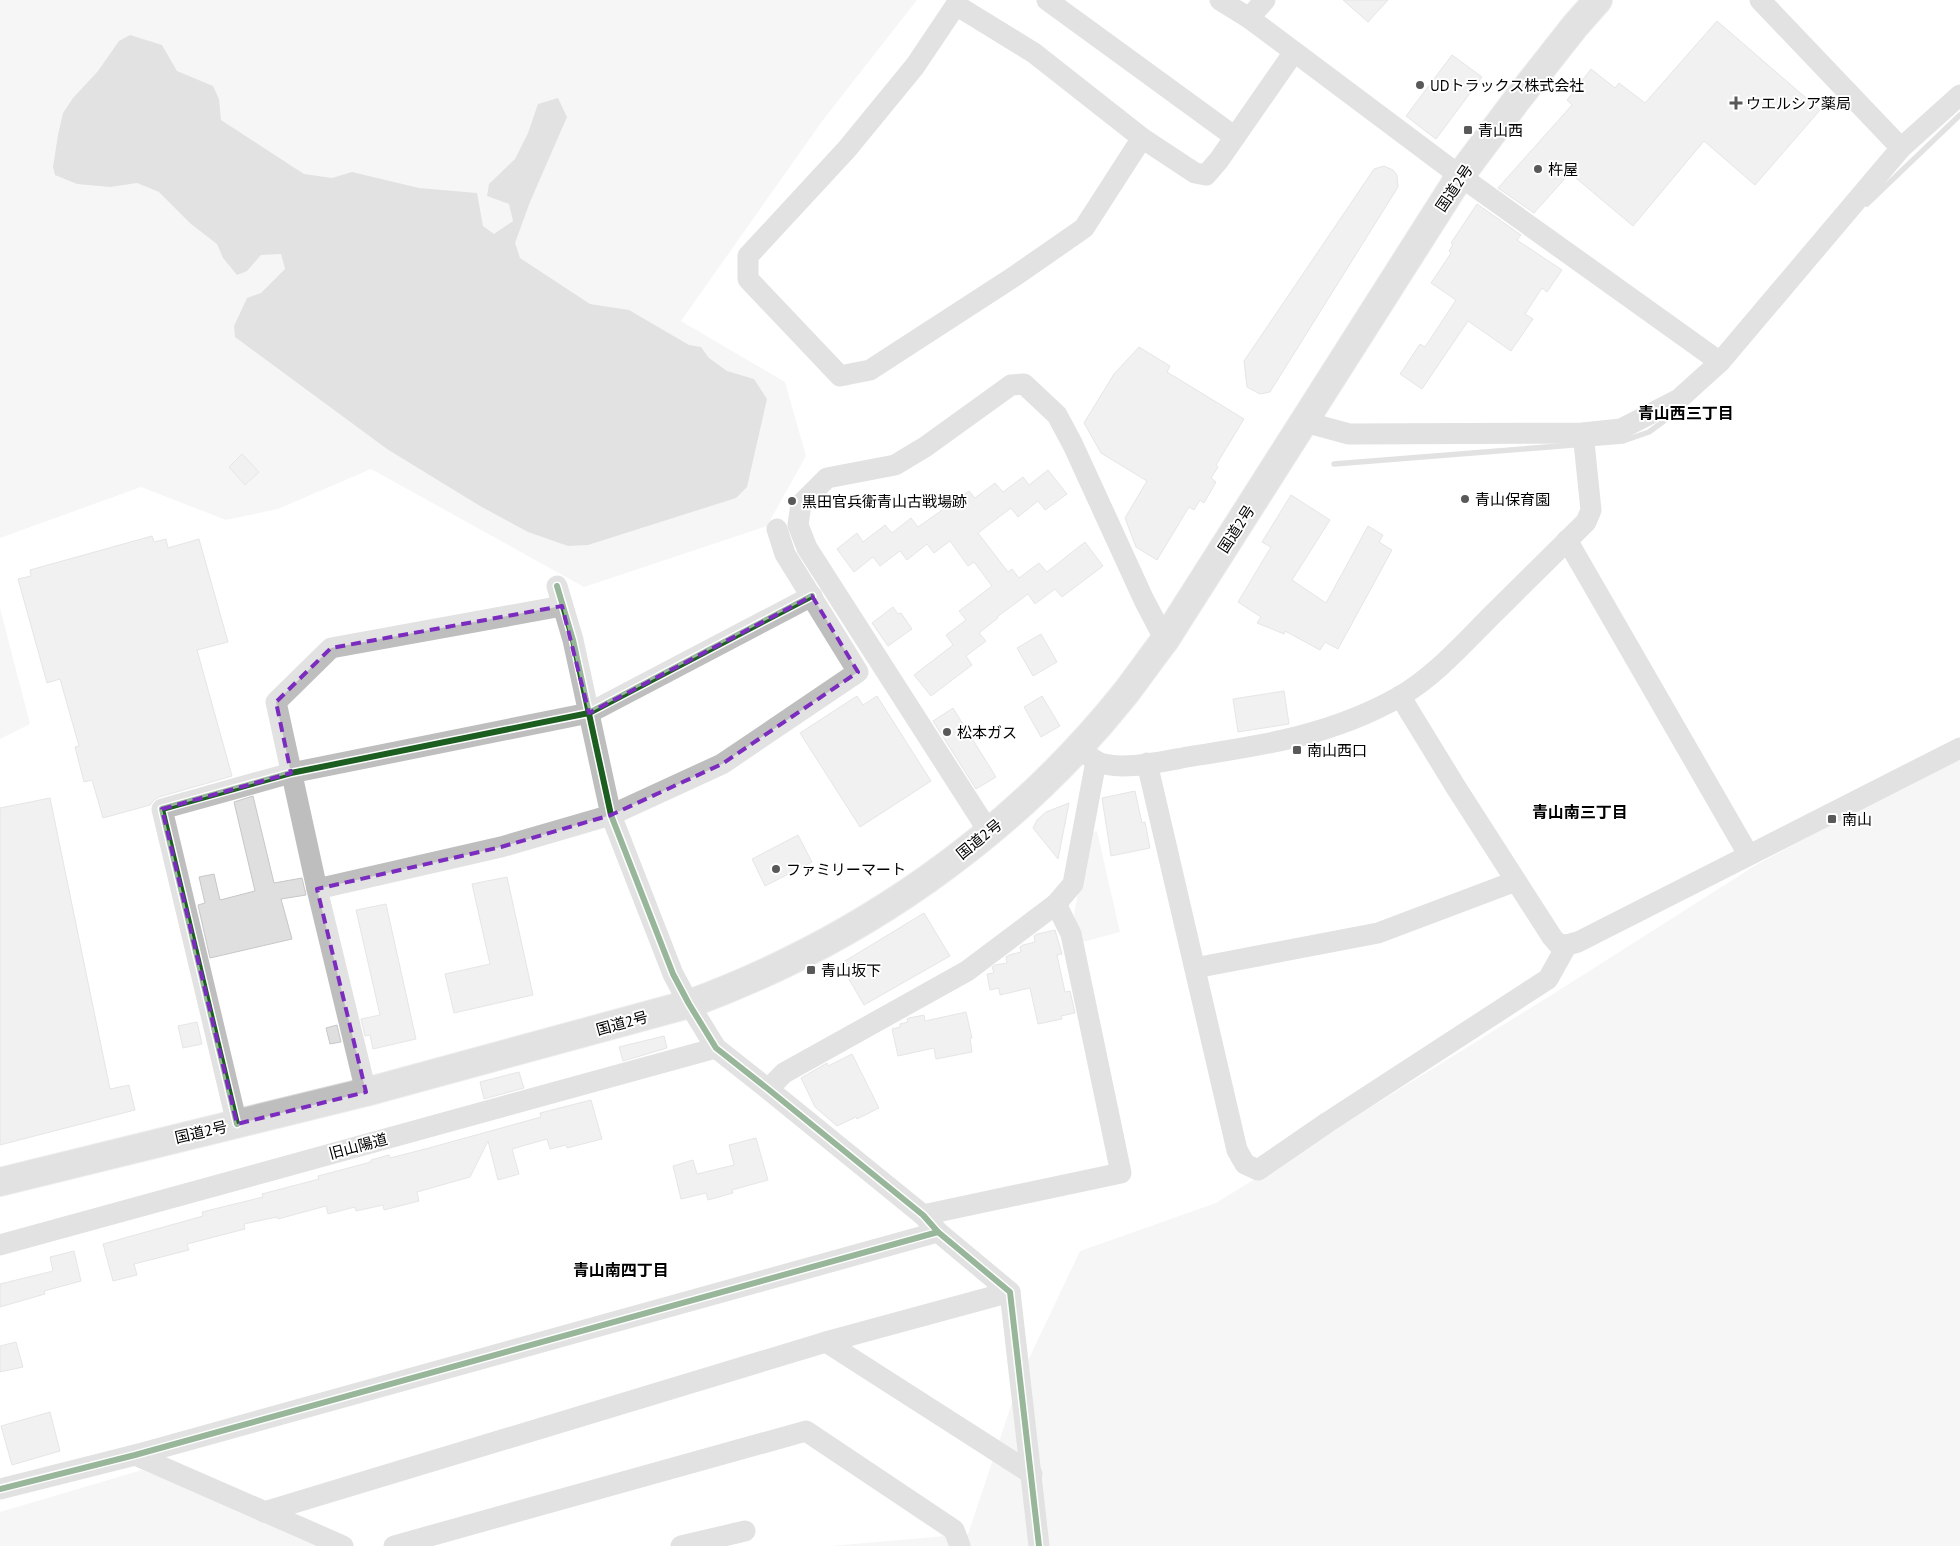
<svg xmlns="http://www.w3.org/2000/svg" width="1960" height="1546" font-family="'PT Sans','Noto Sans JP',sans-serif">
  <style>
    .green { fill: #ececec }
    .water { fill: #bfbfbf }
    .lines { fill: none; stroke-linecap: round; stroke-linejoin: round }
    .stream { stroke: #bfbfbf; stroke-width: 5.5 }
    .building { fill: #dfdfdf; stroke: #c7c7c7 }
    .highway-casing { stroke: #dbdbdb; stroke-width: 30 }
    .minor { stroke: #bebebe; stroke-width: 21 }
    .highway { stroke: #bebebe; stroke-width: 28 }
    .cycleway-casing { stroke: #fff; stroke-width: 9 }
    .cycleway { stroke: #1b5e20; stroke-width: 6 }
    .marked { fill: none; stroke: #7b2cbf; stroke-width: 4; stroke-dasharray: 10 6; stroke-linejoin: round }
    .poi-dot { fill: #595959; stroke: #fff; stroke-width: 2 }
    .labels { text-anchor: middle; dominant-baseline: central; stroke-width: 4; stroke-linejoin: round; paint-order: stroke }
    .poi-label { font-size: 15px; fill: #000; stroke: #fff; text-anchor: start }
    .street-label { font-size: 15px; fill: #000; stroke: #fff }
    .neighbourhood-label { font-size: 16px; font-weight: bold; fill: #000; stroke: #fff }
  </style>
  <rect width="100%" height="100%" fill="#fff"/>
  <!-- green -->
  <g class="green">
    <path d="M0,0H917L823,120L681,321L785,382L806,456L767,526L584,587L371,469L278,509L226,520L141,487L0,538Z"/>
    <path d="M0,608L30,724L0,739Z"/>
    <path d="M1960,755V1546H831L968,1534L1022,1373L1080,1251L1216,1203L1553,994L1756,865Z"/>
    <path d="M1097,831L1120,932L1079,943L1074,914L1089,833Z"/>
    <path d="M142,1470L343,1546H0V1512Z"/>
  </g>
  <!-- water -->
  <path class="water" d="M130,35L162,45L177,71L213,86L219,99L221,120L304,174L332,178L352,172L419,188L477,193L483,226L494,234L513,221L509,204L487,196L489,184L515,159L528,133L538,104L558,98L567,117L530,202L515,243L520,258L590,304L629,310L689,345L701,347L709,358L727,371L754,379L767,399L747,487L736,498L588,545L568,546L528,532L480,506L387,449L235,337L234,326L247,298L261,293L285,269L281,254L261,255L247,271L237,275L223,258L217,244L191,224L159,192L137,183L110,187L77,184L55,175L53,167L58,135L63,113L73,98L98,71L119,41Z"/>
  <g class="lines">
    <!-- stream -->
    <g class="stream">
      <path d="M1867,204L1960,115"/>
      <path d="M1334,464L1623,441L1649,432L1683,407"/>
    </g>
  </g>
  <!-- building -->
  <g class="building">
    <path d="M1343,0H1388L1368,22Z"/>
    <path d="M1717,21L1820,110L1755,185L1704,141L1633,226L1570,173L1534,213L1498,188L1572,105L1567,100L1591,69L1615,88L1619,83L1645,103Z"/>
    <path d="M1452,55L1482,77L1436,139L1406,116Z"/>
    <path d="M1384,166L1393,170L1397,175L1398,187L1270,392L1260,394L1247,387L1244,361L1374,169Z"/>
    <path d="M1477,204L1521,235L1517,240L1562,270L1547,292L1542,288L1525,314L1533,319L1511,351L1468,321L1422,389L1400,374L1420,344L1425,347L1456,300L1431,283L1451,253L1449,251L1453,244L1451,243Z"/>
    <path d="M1139,347L1170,366L1167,372L1244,419L1216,465L1218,467L1211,478L1216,482L1204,503L1200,500L1194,510L1189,507L1157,560L1136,547L1125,518L1147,481L1101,453L1084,423L1114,374Z"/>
    <path d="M242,454L259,472L245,485L229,467Z"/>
    <path d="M1048,470L1067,494L1045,510L1038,501L1018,517L1011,508L978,533L1008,572L1012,569L1019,578L1039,563L1047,572L1085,542L1103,566L1062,597L1055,589L1035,604L1028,594L997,617L998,618L979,633L986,641L966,656L972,665L931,696L914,675L953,645L946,635L966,620L959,611L992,586L974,562L968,566L950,541L934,553L927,544L907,560L900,551L880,566L873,557L854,572L837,549L857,533L863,542L885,525L892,533L911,518L918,527L969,491L975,498L995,483L1003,492L1023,477L1029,485Z"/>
    <path d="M1291,495L1330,520L1292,580L1326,603L1368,526L1383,535L1379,542L1392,550L1338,649L1325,642L1320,650L1285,631L1284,634L1257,623L1261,617L1238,602L1271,547L1262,542Z"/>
    <path d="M152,536L154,542L166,539L168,548L199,539L228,642L197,650L232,776L159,797L154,800L150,805L103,818L92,780L84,782L75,747L79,746L60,679L47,683L18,579L31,576L30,570Z"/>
    <path d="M893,607L898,614L901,613L912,629L888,646L872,623Z"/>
    <path d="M1041,634L1057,662L1033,676L1017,648Z"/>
    <path d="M1284,691L1289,724L1238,732L1233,699Z"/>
    <path d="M857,696L863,705L877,696L931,781L860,827L800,733Z"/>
    <path d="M1042,696L1060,726L1041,737L1024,707Z"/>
    <path d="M953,708L996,777L976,789L933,721Z"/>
    <path d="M1135,791L1142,823L1145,822L1150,848L1111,856L1102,798Z"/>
    <path d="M253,796L274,883L302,878L306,895L281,899L292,939L210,958L198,905L205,903L199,877L214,874L220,900L255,891L234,802Z"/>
    <path d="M50,798L110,1089L129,1085L135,1110L0,1145V808Z"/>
    <path d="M1069,803L1058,859L1033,828L1037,820L1046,812Z"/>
    <path d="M798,835L812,862L765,886L752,859Z"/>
    <path d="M507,877L533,995L454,1013L445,974L490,964L472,884Z"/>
    <path d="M386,904L416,1039L373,1049L370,1035L365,1036L361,1019L380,1015L356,910Z"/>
    <path d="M924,913L950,956L864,1005L840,964Z"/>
    <path d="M1055,930L1062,954L1057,955L1065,992L1070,991L1075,1013L1061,1016L1062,1019L1038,1024L1030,988L1000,995L999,988L990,990L987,974L994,973L992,967L995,965L1007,963L1006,957L1009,955L1021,952L1020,947L1023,945L1035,942L1034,936L1037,934Z"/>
    <path d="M966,1012L972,1038H970L972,1052L936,1059L934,1048L898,1056L892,1029L900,1027V1024L908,1022L907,1019L909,1018L924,1015L925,1021Z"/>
    <path d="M197,1022L202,1044L183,1048L178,1026Z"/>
    <path d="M337,1025L341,1042L330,1044L326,1028Z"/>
    <path d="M664,1036L667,1048L623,1061L619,1047Z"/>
    <path d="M852,1054L879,1108L857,1119L856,1117L837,1126L815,1107L801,1078L827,1063L828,1066Z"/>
    <path d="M519,1072L524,1088L484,1099L480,1082Z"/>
    <path d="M591,1100L602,1139L567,1148L566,1145L550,1149L547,1139L512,1149L519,1174L498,1180L488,1141L470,1177L417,1192L419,1201L384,1210L383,1205L356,1211L355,1207L328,1214L326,1206L278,1219L277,1217L244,1224L245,1229L187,1244L189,1250L134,1264L137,1275L113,1281L103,1244L203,1216L202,1212L263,1197L262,1194L319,1179L318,1176L371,1162V1160L389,1155L390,1158L429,1148L541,1117L540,1113Z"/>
    <path d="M756,1138L768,1180L732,1190L733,1193L708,1200L706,1193L681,1199L673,1166L693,1160L697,1174L734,1165L729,1145Z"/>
    <path d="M74,1251L81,1281L44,1291L45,1294L0,1307V1284L53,1271L50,1257Z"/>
    <path d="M16,1342L23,1367L0,1372V1346Z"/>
    <path d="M50,1412L60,1451L12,1465L1,1426Z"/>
  </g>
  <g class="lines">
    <!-- highway casing -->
    <g class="highway-casing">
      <path id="highway" d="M0,1182L366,1092L689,1004C858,942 1011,836 1124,695C1138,677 1151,658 1165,640L1460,176L1516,101L1575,26L1598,0"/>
    </g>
    <!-- minor -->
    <g class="minor">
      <path d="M958,0L956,5L915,66L847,149L748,256V279L840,376L870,370L1015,276L1084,228L1142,138"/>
      <path d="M1047,0L1235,137"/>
      <path d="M1220,0L1249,18L1460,176L1720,362"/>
      <path d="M1760,0L1901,148"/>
      <path d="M956,5L1034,53L1142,138L1195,173L1206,175L1219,160L1294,52"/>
      <path d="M1249,18L1265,0"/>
      <path d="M1305,422L1349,434L1583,433L1621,429L1679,399L1720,362L1901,148L1960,95"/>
      <path d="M1567,540L1748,854"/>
      <path d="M557,586L573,640L611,815L673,974L689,1004L716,1048L768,1089L923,1215L938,1232L1010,1292L1039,1546"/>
      <path d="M1400,696L1457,789L1552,937L1558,944L1567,945L1578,942L1960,748"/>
      <path d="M1078,747C1084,752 1090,757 1096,761C1119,773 1168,760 1193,756C1266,745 1334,734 1399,697C1435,676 1463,644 1492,615C1523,584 1555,553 1586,522L1591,510L1583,433"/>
      <path d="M1147,763L1237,1150L1245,1164L1258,1170L1328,1122L1548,979L1567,945"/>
      <path d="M989,832L807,548L798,525L801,504L827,478L895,465L925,447L1011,385L1024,384L1057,415L1073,445L1144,600L1165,640"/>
      <path d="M317,889L501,847L611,815L722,764L858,672L785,554L777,529"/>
      <path d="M1195,968L1378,933L1516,881"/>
      <path d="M768,1089L784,1073L967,971L1056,904L1073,884L1096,761"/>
      <path d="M366,1092L317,889L276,702L331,648L562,606"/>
      <path d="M237,1124L162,809L291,773L589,713L812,596"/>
      <path d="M923,1215L1121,1173L1071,934L1056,904"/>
      <path d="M0,1245L716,1048"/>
      <path d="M826,1342L1032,1474"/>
      <path d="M135,1455L343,1546"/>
      <path d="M0,1489L135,1455L938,1232"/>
      <path d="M264,1512L826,1342L1010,1292"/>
      <path d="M394,1546L806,1431L954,1530L960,1546"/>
      <path d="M681,1546L745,1531"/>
    </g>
    <!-- highway -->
    <use href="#highway" class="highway"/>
    <!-- cycleway casing -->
    <g class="cycleway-casing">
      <g id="cycleway">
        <path d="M557,586L573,640L611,815L673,974L689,1004L716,1048L768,1089L923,1215L938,1232L1010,1292L1039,1546"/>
        <path d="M237,1124L162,809L291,773L589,713L812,596"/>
        <path d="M0,1489L135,1455L938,1232"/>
      </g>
    </g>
    <!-- cycleway -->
    <use href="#cycleway" class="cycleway"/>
  </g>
  <!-- marked area -->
  <path d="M0 0H1960V1546H0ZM812,596L858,672L722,764L611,815L501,847L317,889L366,1092L237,1124L162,809L291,773L276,702L331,648L562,606L589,713Z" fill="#fff" fill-opacity=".55" fill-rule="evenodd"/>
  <path class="marked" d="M812,596L858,672L722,764L611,815L501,847L317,889L366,1092L237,1124L162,809L291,773L276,702L331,648L562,606L589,713Z"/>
  <!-- markers -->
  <g class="poi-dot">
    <circle cx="1420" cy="85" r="5"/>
    <path d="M1733.5 95.5h5v5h5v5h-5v5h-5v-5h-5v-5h5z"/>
    <rect x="1463" y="125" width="10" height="10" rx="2.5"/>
    <circle cx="1538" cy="169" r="5"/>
    <circle cx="1465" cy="499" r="5"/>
    <circle cx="792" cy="501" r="5"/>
    <circle cx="947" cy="732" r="5"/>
    <rect x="1292" y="745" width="10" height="10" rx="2.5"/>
    <rect x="1827" y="814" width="10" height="10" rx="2.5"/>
    <circle cx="776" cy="869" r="5"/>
    <rect x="806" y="965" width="10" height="10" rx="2.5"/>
  </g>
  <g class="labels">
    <!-- poi labels -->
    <g class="poi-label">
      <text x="1430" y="85">UDトラックス株式会社</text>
      <text x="1746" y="103">ウエルシア薬局</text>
      <text x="1478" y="130">青山西</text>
      <text x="1548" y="169">杵屋</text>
      <text x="1475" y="499">青山保育園</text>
      <text x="802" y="501">黒田官兵衛青山古戦場跡</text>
      <text x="957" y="732">松本ガス</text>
      <text x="1307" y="750">南山西口</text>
      <text x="1842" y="819">南山</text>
      <text x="786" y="869">ファミリーマート</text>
      <text x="821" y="970">青山坂下</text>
    </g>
    <!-- street labels -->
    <g class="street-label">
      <text transform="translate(1454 188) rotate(-56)">国道2号</text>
      <text transform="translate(1236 529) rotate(-57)">国道2号</text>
      <text transform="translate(979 839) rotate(-39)">国道2号</text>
      <text transform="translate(622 1023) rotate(-15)">国道2号</text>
      <text transform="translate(201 1132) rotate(-13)">国道2号</text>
      <text transform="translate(358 1146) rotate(-15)">旧山陽道</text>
    </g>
    <!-- neighbourhood labels -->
    <g class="neighbourhood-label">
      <text x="1686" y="413">青山西三丁目</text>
      <text x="1580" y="812">青山南三丁目</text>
      <text x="621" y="1270">青山南四丁目</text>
    </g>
  </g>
</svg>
